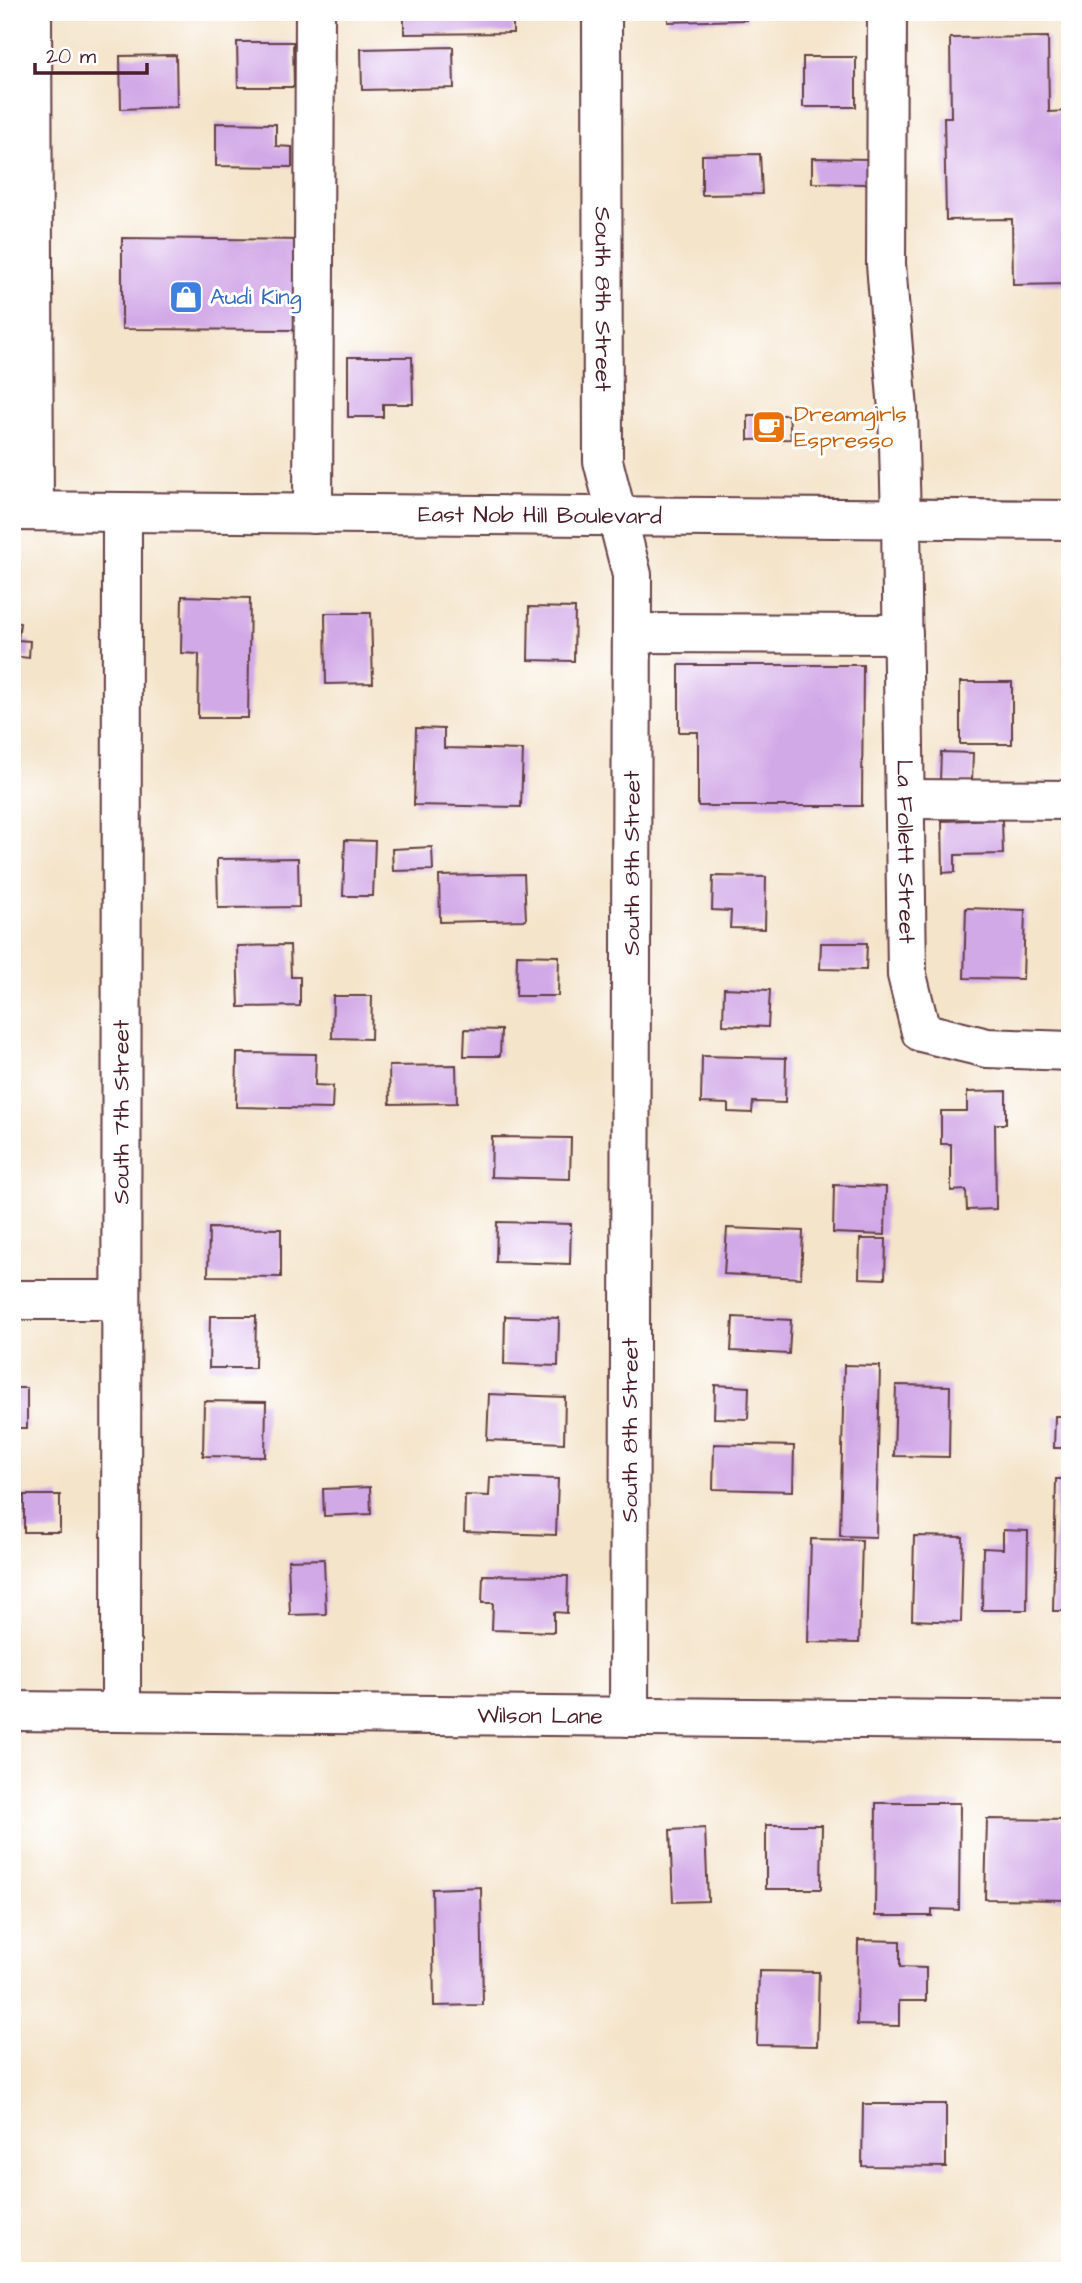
<svg xmlns="http://www.w3.org/2000/svg" width="1082" height="2283" font-family="'Architects Daughter',sans-serif">
  <style>
    .building { fill: #d2a9e7 }
    .lines { fill: none; stroke-linecap: round; stroke-linejoin: round }
    .minor-casing { stroke: #643d43; stroke-width: 42 }
    .major-casing { stroke: #643d43; stroke-width: 42 }
    .minor { stroke: #fff; stroke-width: 38 }
    .major { stroke: #fff; stroke-width: 38 }
    .labels { text-anchor: middle; dominant-baseline: central; stroke-width: 6; stroke-linejoin: round; paint-order: stroke }
    .shop-label { font-size: 23px; fill: #366cbe; stroke: #fff; text-anchor: start }
    .street-label { font-size: 23px; fill: #4a1f2b; stroke: #fff }
    .food-label { font-size: 23px; fill: #c56008; stroke: #fff; text-anchor: start }
  </style>
  <rect width="100%" height="100%" fill="#fff"/>
  <filter id="ink" filterUnits="userSpaceOnUse"><feTurbulence type="fractalNoise" baseFrequency=".0143" numOctaves="2"/><feDisplacementMap in="SourceGraphic" scale="14" xChannelSelector="R" yChannelSelector="G"/><feConvolveMatrix kernelMatrix="1 2 1 2 8 2 1 2 1" color-interpolation-filters="sRGB"/></filter>
  <filter id="wash" filterUnits="userSpaceOnUse"><feTurbulence type="fractalNoise" baseFrequency=".00686" numOctaves="4" result="noise"/><feDisplacementMap in="SourceGraphic" scale="28" xChannelSelector="R" yChannelSelector="G"/><feGaussianBlur stdDeviation="1.57" result="paint"/><feColorMatrix in="noise" values="0 0 0 0 0 0 0 0 0 0 0 0 0 0 0 0 0 1.4 0 .05"/><feComposite in="paint" operator="in"/></filter>
  <g filter="url(#wash)">
    <rect width="100%" height="100%" fill="#f4e4ca"/>
    <g id="blocks">
      <!-- building -->
      <g class="building">
        <path d="M404,12H513V33L404,34Z"/>
        <path d="M668,12H747V20L668,22Z"/>
        <path d="M1048,37L1049,112L1070,111V284L1013,285L1012,219L946,220L944,117H951L950,38Z"/>
        <path d="M237,42H293L294,87H238Z"/>
        <path d="M453,47L454,88L362,90L361,49Z"/>
        <path d="M176,55L177,107L121,109L120,56Z"/>
        <rect x="803" y="57" width="53" height="50"/>
        <path d="M216,123L276,124V146L292,147V167L216,166Z"/>
        <path d="M760,154L762,194L702,195V155Z"/>
        <path d="M812,158L868,159L867,184L812,183Z"/>
        <path d="M122,238L303,240L302,330L122,329Z"/>
        <path d="M348,357H412L413,404H383V417H348Z"/>
        <path d="M748,415H789L791,439L748,440Z"/>
        <path d="M182,596L250,598L248,718H198L199,654L181,653Z"/>
        <rect x="1064" y="606" width="6" height="59"/>
        <path d="M529,607L575,608L574,661L528,660Z"/>
        <path d="M325,613H371L373,683L326,684Z"/>
        <path d="M12,622L20,623L18,640L30,641L29,658L12,656Z"/>
        <path d="M679,665H863L862,806H698V732H679Z"/>
        <rect x="960" y="682" width="52" height="62"/>
        <path d="M416,728L444,729V748L523,750L521,807L414,805Z"/>
        <path d="M941,752L973,753L972,782L940,781Z"/>
        <path d="M1002,819L1003,854L955,855V872L943,873L942,821Z"/>
        <path d="M345,840L375,841L373,896H343Z"/>
        <path d="M432,847L433,870L393,871L392,849Z"/>
        <path d="M298,858L299,907L218,908L217,859Z"/>
        <path d="M524,874L526,920L440,922L439,876Z"/>
        <path d="M713,876L766,877L765,929L730,928L731,911L712,910Z"/>
        <path d="M966,908L1025,910L1023,979L964,978Z"/>
        <path d="M821,943H867L866,970L820,969Z"/>
        <path d="M290,945L291,977H300V1006L239,1007L237,946Z"/>
        <path d="M517,955L559,956L558,996H516Z"/>
        <path d="M724,988L770,990L768,1027L723,1025Z"/>
        <path d="M333,996H372L371,1039L332,1038Z"/>
        <path d="M465,1029L501,1030L500,1056H464Z"/>
        <path d="M237,1053L316,1054L315,1085L333,1086L332,1109L236,1107Z"/>
        <path d="M702,1056L786,1058L785,1103L753,1102L752,1113L728,1112V1104L701,1103Z"/>
        <path d="M456,1065L457,1103L390,1104L389,1066Z"/>
        <path d="M1006,1091V1124H995L996,1209L967,1210L966,1190L951,1191V1144H941V1111H967V1092Z"/>
        <path d="M492,1137L571,1138L570,1179L491,1177Z"/>
        <path d="M834,1185L886,1187L885,1235L833,1233Z"/>
        <path d="M497,1222L571,1224L570,1264L496,1262Z"/>
        <path d="M209,1228L281,1229V1277L208,1276Z"/>
        <path d="M727,1228L803,1231L801,1278L724,1274Z"/>
        <path d="M860,1239H886L885,1279L859,1278Z"/>
        <path d="M210,1316H256L255,1368H209Z"/>
        <path d="M505,1316L559,1318L558,1366L504,1364Z"/>
        <path d="M733,1317L791,1320L789,1354L731,1351Z"/>
        <path d="M844,1365L880,1366L876,1537L840,1536Z"/>
        <path d="M715,1385L749,1387L748,1419L714,1418Z"/>
        <path d="M896,1385L950,1386L949,1457L894,1456Z"/>
        <rect x="12" y="1388" width="15" height="40"/>
        <path d="M489,1394L565,1397L564,1443L487,1440Z"/>
        <path d="M204,1401L266,1402L265,1457L203,1456Z"/>
        <path d="M1055,1416H1070V1448H1054Z"/>
        <path d="M714,1444L794,1446L793,1491L713,1489Z"/>
        <path d="M490,1477L558,1479L556,1535L464,1532L465,1495L489,1496Z"/>
        <path d="M1056,1479H1070V1611H1053Z"/>
        <path d="M370,1487L371,1514L324,1516L323,1489Z"/>
        <rect x="24" y="1495" width="36" height="37"/>
        <path d="M1003,1530L1028,1531L1027,1610H982L983,1548L1003,1549Z"/>
        <path d="M914,1536L963,1537L961,1622L912,1620Z"/>
        <path d="M811,1539L862,1540L859,1643L808,1642Z"/>
        <path d="M324,1559L326,1614L290,1615L288,1560Z"/>
        <path d="M483,1575L568,1576L567,1613L554,1612V1632L492,1630L493,1603H482Z"/>
        <path d="M876,1803H960L959,1910L932,1909V1916H875Z"/>
        <path d="M987,1819L1070,1820V1900L985,1899Z"/>
        <path d="M766,1825H822L821,1889H766Z"/>
        <path d="M705,1828L708,1901L673,1902L670,1830Z"/>
        <path d="M481,1887L483,2005L434,2006L432,1889Z"/>
        <path d="M858,1940L900,1941V1967L926,1968V2001H899V2026L857,2025Z"/>
        <path d="M759,1971L819,1972L817,2046L757,2045Z"/>
        <path d="M863,2104H946V2167L862,2166Z"/>
      </g>
    </g>
  </g>
  <g filter="url(#ink)">
    <use href="#blocks" fill-opacity="0" stroke="#643d43" stroke-width="2"/>
    <g class="lines">
      <!-- minor casing -->
      <g class="minor-casing">
        <g id="minor">
          <path d="M32,12L34,511"/>
          <path id="s1" d="M602,12L603,461L632,575L629,1717"/>
          <path id="s2" d="M887,12L886,264L898,410L901,519L907,975L921,1032L987,1048L1070,1051"/>
          <path d="M313,514L315,12"/>
          <path d="M632,633L903,634"/>
          <path d="M906,799L1070,800"/>
          <path d="M12,1300H121"/>
          <path id="s3" d="M12,1711L1070,1721"/>
          <path id="s4" d="M121,1712L122,513"/>
        </g>
      </g>
      <!-- major casing -->
      <g class="major-casing">
        <g id="major">
          <path id="s5" d="M12,511L1070,520"/>
        </g>
      </g>
      <!-- minor -->
      <use href="#minor" class="minor"/>
      <!-- major -->
      <use href="#major" class="major"/>
    </g>
  </g>
  <!-- icons -->
  <defs>
    <g id="shop-square" transform="scale(1.75)"><rect x="-9" y="-9" width="18" height="18" rx="4" fill="#3f7fe0" stroke="#fff"/><path d="M-5-2.5h2.3a2.7 3.5 0 0 1 5.4 0H5L5.5 6h-11ZM-1.5-2.5h3a1.5 2.3 0 0 0-3 0Z" fill="#fff"/></g>
    <g id="cafe-square" transform="scale(1.75)"><rect x="-9" y="-9" width="18" height="18" rx="4" fill="#e8710a" stroke="#fff"/><path d="M-5.5-4.5H6V0H3Q3 3.5 0 3.5H-2.5Q-5.5 3.5-5.5 0ZM3-3.2v2h1.7v-2ZM-6 4.5H4V6H-6Z" fill="#fff"/></g>
  </defs>
  <g fill-rule="evenodd">
    <use href="#shop-square" x="186" y="297"/>
    <use href="#cafe-square" x="769" y="427"/>
  </g>
  <g class="labels">
    <!-- shop labels -->
    <g class="shop-label">
      <text x="210" y="297">Audi King</text>
    </g>
    <!-- street labels -->
    <g class="street-label">
      <text stroke="none"><textPath href="#s1" startOffset="287">South 8th Street</textPath></text>
      <text stroke="none"><textPath href="#s5" startOffset="528">East Nob Hill Boulevard</textPath></text>
      <text stroke="none"><textPath href="#s2" startOffset="840">La Follett Street</textPath></text>
      <text transform="translate(632 863) rotate(-90)">South 8th Street</text>
      <text stroke="none"><textPath href="#s4" startOffset="600">South 7th Street</textPath></text>
      <text transform="translate(630 1430) rotate(-90)">South 8th Street</text>
      <text stroke="none"><textPath href="#s3" startOffset="528">Wilson Lane</textPath></text>
    </g>
    <!-- food labels -->
    <g class="food-label">
      <text x="794" y="414">Dreamgirls<tspan x="794" dy="26">Espresso</tspan></text>
    </g>
  </g>
  <!-- margin -->
  <rect width="1082" height="2283" fill="none" stroke="#fff" stroke-width="42"/>
  <!-- scale -->
  <path d="M35 63v10h112v-10" fill="none" stroke="#4a1f2b" stroke-width="3.5"/>
  <text x="46" y="63" font-size="21" fill="#4a1f2b" stroke="#ffffff" stroke-width="5" paint-order="stroke">20 m</text>
</svg>
